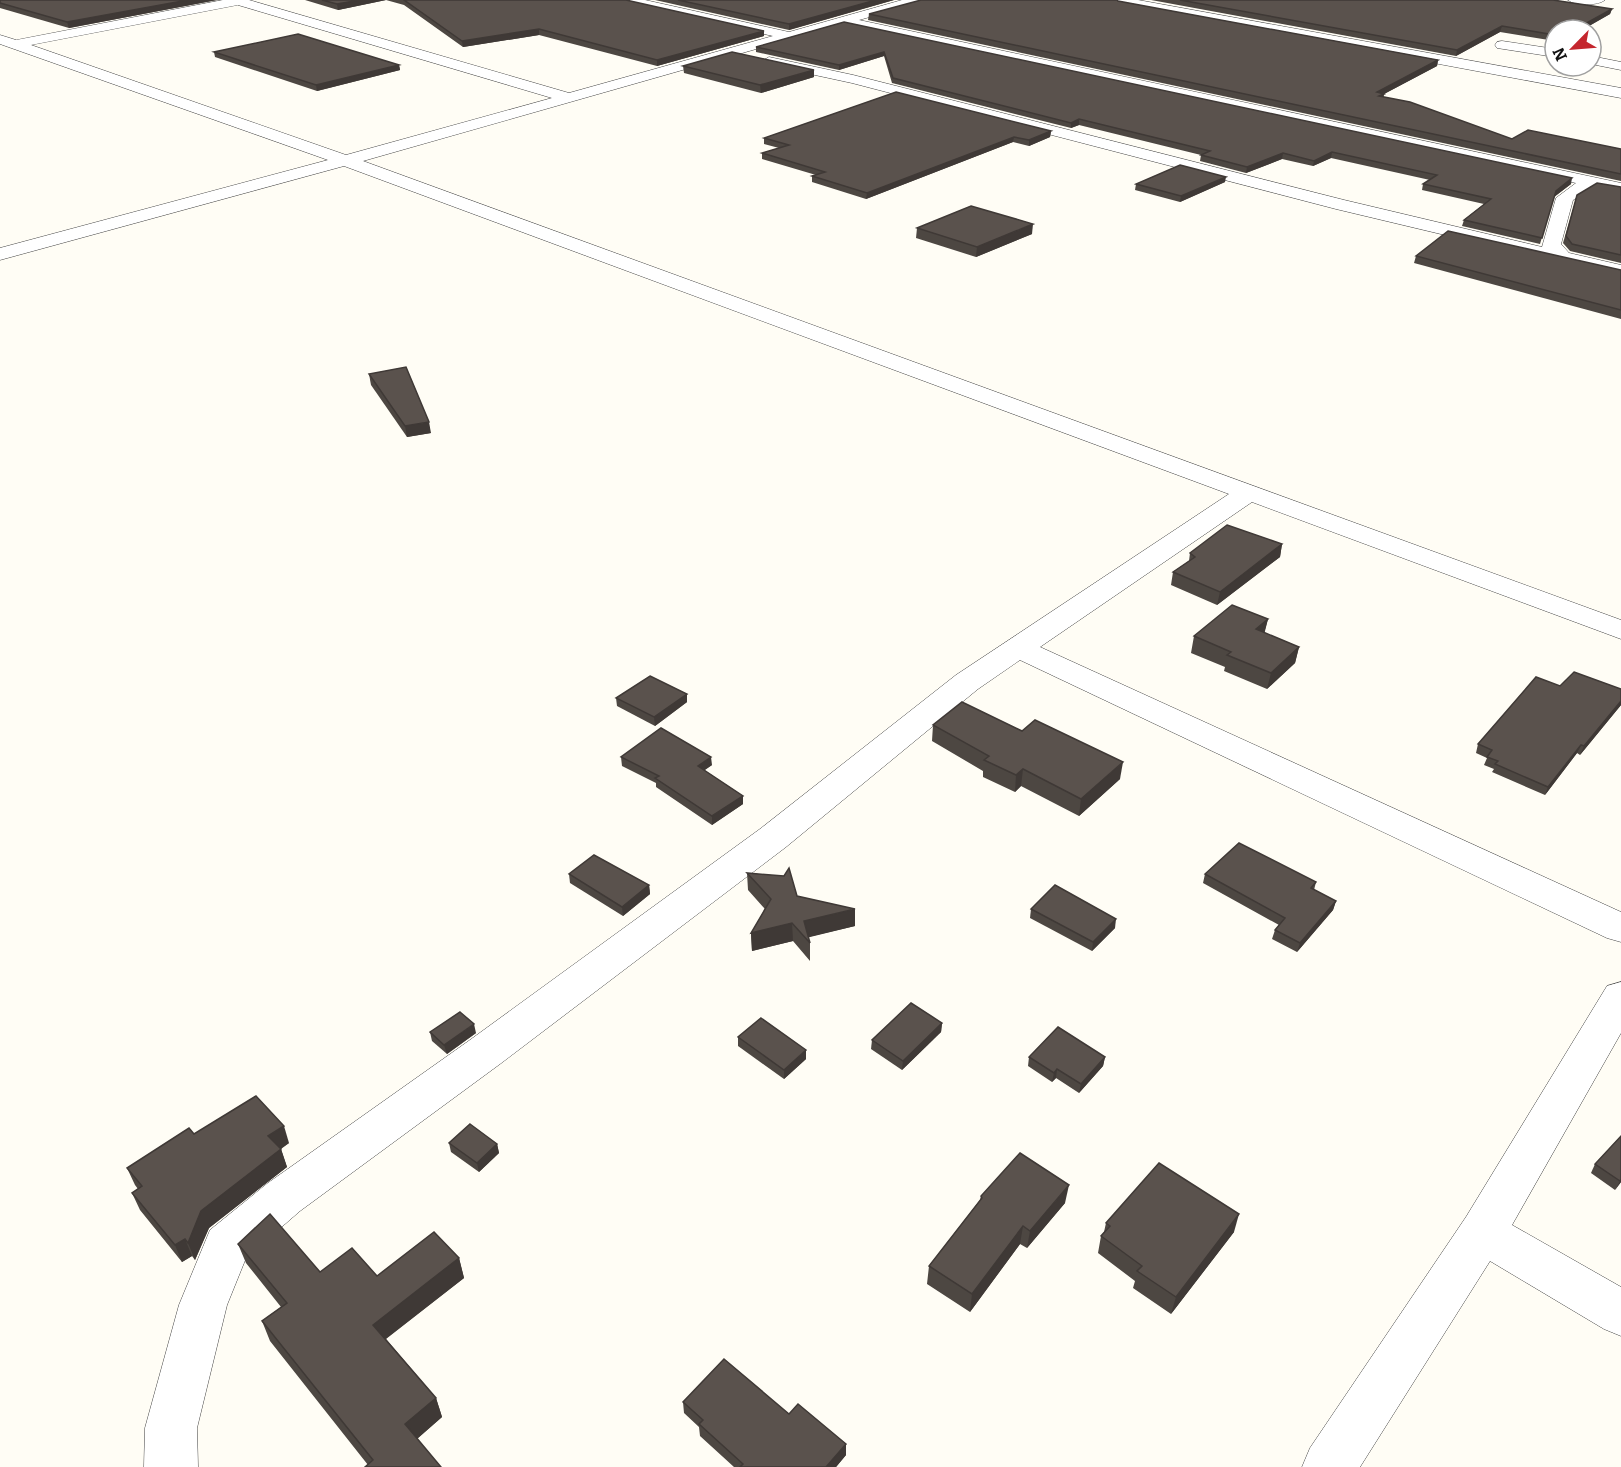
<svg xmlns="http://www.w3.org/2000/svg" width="1621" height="1467" font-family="Bitter,serif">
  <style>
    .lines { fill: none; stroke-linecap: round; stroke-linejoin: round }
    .minor-casing { stroke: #444; stroke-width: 1 }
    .minor { fill: #fff; fill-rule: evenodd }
    .wall { fill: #4d4742 }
    .shaded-wall { fill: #3f3936 }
    .building { fill: #5a524d; stroke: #3f3936; stroke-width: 1.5 }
  </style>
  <rect width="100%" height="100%" fill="#fffdf5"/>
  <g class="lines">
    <!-- minor casing -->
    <g class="minor-casing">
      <g id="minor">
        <path d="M223,0H249L569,93L773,36L628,4L622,0H645L789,32L902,0H922L920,3L859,20L1621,183V193L1594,187L1573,200L1561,244L1569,253L1621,265V277L1336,209L852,83L764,64L762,61L769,57L853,75L1344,200L1542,247L1556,198L1576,183L844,24L363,161L1621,620V639L1252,502L1040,647L1621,912V942L1607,938L1020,660L978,689L786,847L500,1064L300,1211L246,1258L227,1305L197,1428L198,1467H144L145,1428L179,1305L210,1230L268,1183L470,1040L760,829L956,675L1229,494L344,166L0,260V248L328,160L0,44V35L16,40ZM238,5L552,98L346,155L31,45Z"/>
        <path d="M1112,0H1138L1621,88V98L1118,4Z"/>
        <path d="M1568,0H1605C1598,6 1575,6 1568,0Z"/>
        <path d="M1502,41L1555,49V57L1497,48L1495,45L1497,42Z"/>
        <path d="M1591,56L1621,62V70L1591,64Z"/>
        <path d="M1621,982V1033L1512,1225L1621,1287V1336L1604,1329L1490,1261L1360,1467H1302L1310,1448L1466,1217L1607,986Z"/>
      </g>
    </g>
    <!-- minor -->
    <use href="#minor" class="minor"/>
  </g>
  <!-- wall -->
  <g class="wall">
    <path d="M0,0H217L69,28L0,8Z"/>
    <path d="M305,0H626L764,36L657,66L539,35L463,47L404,5L386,0L338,10Z"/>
    <path d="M655,0H894L789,30Z"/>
    <path d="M1151,0H1553L1612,9L1610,14L1582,30H1555V41L1500,32L1456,56Z"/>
    <path d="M1118,1L1438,60L1437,66L1384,94L1383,97L1512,139L1621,149V181L868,20L869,14Z"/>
    <path d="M844,22L1571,184L1554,197L1540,244L1462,226L1464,220L1484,204L1422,190L1423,184L1430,180L1331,158L1313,166L1282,159L1246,173L1200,161L1201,155L1079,125L1071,128L892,83L884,56L839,70L756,52V47Z"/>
    <path d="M214,52L399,65L400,70L317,91L215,57Z"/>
    <path d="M683,66L814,77L761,93L684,73Z"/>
    <path d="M1051,131L1050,137L1029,146L1013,142L866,199L812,182V176L816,175L762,159V153L779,148L764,144V138Z"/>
    <path d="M1225,182L1180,202L1135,190L1136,184Z"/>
    <path d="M1621,187V263L1570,251L1563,243L1577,195Z"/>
    <path d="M917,228L1032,234L976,257L916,238Z"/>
    <path d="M1416,256L1621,270V319L1414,263Z"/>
    <path d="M369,374L431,433L407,437L371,385Z"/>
    <path d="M1282,544L1280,557L1217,605L1171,585L1173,572L1189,561L1190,553Z"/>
    <path d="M1268,619L1264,633L1299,647L1295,663L1267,689L1224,671L1225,667L1191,653L1194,636Z"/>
    <path d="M1560,686L1621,689V705L1580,755L1577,753L1545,795L1492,772L1494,769L1484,765L1487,758L1476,753L1478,744Z"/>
    <path d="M687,694V702L655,726L617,706L616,698Z"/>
    <path d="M933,725L1120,779L1079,816L1021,786L1015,792L983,777V771L932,741Z"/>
    <path d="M621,757L712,765L704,770L743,796V804L712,825L656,787V783L622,766Z"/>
    <path d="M747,873L797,896L855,926L808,937L810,943V961L793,941L752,951L751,933L765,909L748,890Z"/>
    <path d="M569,874L649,885L650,894L623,916L570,883Z"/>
    <path d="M1205,874L1316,882L1314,890L1336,901L1333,910L1297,952L1272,939L1275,930L1279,925L1203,883Z"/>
    <path d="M1031,909L1115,928L1092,951L1030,918Z"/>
    <path d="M942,1023L941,1032L902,1070L871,1049L872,1040Z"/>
    <path d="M430,1032L476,1033L447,1054L432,1041Z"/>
    <path d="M738,1037L806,1059L784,1079L738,1046Z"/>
    <path d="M1029,1057H1105L1103,1066L1079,1093L1056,1078L1052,1082L1028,1066Z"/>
    <path d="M194,1134L289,1143L281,1149L287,1167L209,1228L195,1260L192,1256L182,1262L140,1210L132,1193L138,1189L135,1185L127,1168Z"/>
    <path d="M1621,1136V1182L1615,1190L1591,1173L1595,1164Z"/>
    <path d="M449,1143L497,1144L499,1153L479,1172L451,1152Z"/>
    <path d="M981,1196L1065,1203L1027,1248L1020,1244L970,1312L927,1284L929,1266L980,1200Z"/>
    <path d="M1106,1223L1234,1232L1171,1314L1133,1288L1135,1281L1098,1253L1101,1236L1104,1232Z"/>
    <path d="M238,1244L320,1272L377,1276L459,1258L464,1278L386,1339L436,1398L442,1417L417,1439L368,1465L270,1341L262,1321L281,1307L246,1263Z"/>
    <path d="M683,1402L789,1414L846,1455L836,1467H734L700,1436L699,1427L684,1413Z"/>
  </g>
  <!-- shaded-wall -->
  <g class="shaded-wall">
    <path d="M188,0H217L69,28L67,22Z"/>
    <path d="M360,0H386L338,10L337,4Z"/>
    <path d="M876,0H894L789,30V24Z"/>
    <path d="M1612,9L1610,14L1582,30H1574Z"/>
    <path d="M1502,26L1500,32L1456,56L1457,50Z"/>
    <path d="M539,29V35L463,47L462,41Z"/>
    <path d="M764,31V36L657,66V60Z"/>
    <path d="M884,52V56L839,70V65Z"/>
    <path d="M1438,60L1437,66L1384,94L1383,100L1377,92Z"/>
    <path d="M399,65L400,70L317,91L316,85Z"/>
    <path d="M814,70V77L761,93L760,85Z"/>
    <path d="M1079,119V125L1071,128V123Z"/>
    <path d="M1051,131L1050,137L1029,146V140Z"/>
    <path d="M1014,137L1013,142L866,199L867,193Z"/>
    <path d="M1332,152L1331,158L1313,166L1314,161Z"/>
    <path d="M1283,153L1282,159L1246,173L1247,167Z"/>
    <path d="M1226,177L1225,182L1180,202L1181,196Z"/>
    <path d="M1572,178L1571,184L1554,197L1556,191Z"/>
    <path d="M1033,224L1032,234L976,257L977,247Z"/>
    <path d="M429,422L431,433L407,437L405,426Z"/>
    <path d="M1282,544L1280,557L1217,605L1220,592Z"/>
    <path d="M1268,619L1264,635L1256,629Z"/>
    <path d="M1299,647L1295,663L1267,689L1271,673Z"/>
    <path d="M687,694V702L655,726L654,717Z"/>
    <path d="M1621,701V705L1580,755L1584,746Z"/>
    <path d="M1581,745L1577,753L1545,795L1548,787Z"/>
    <path d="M711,757L712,765L698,775V766Z"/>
    <path d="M1123,762L1120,779L1079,816L1081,799Z"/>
    <path d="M1023,769L1021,786L1015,792L1016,775Z"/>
    <path d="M743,796V804L712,825V816Z"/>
    <path d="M649,885L650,894L623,916L622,907Z"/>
    <path d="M1336,901L1333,910L1297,952L1300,943Z"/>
    <path d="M855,909V926L806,938L804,921Z"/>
    <path d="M1116,919L1115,928L1092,951L1093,942Z"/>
    <path d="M792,923L793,941L752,951L751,933Z"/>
    <path d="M942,1023L941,1032L902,1070L903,1061Z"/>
    <path d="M474,1024L476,1033L447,1054L444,1045Z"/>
    <path d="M806,1050V1059L784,1079V1070Z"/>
    <path d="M1105,1057L1103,1066L1079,1093L1081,1084Z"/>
    <path d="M1057,1069L1056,1078L1052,1082L1054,1073Z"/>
    <path d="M284,1126L289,1143L274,1153L268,1136Z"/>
    <path d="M497,1144L499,1153L479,1172L477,1163Z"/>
    <path d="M281,1149L287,1167L209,1228L195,1260L188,1243L201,1211Z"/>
    <path d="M1621,1179V1182L1615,1190L1620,1181Z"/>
    <path d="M1069,1185L1065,1203L1027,1248L1030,1231Z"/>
    <path d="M1239,1214L1234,1232L1171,1314L1176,1297Z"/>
    <path d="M1023,1226L1020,1244L970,1312L972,1294Z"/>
    <path d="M185,1239L192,1256L182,1262L175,1245Z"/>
    <path d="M459,1258L464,1278L379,1344L373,1325Z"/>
    <path d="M436,1398L442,1417L411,1444L405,1424Z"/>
    <path d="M846,1444V1455L836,1467H826Z"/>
  </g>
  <!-- building -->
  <g class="building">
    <path d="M0,0H188L67,22L0,3Z"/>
    <path d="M322,0H360L337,4Z"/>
    <path d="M404,0H626L764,31L657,60L539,29L462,41Z"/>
    <path d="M678,0H876L789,24Z"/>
    <path d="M921,0H1117L1118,1L1438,60L1377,92L1384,94L1379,96L1410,102L1512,139L1528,130L1621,149V174L869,14Z"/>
    <path d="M1180,0H1553L1612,9L1574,30H1555V35L1502,26L1457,50Z"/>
    <path d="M844,22L1572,178L1556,191L1542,238L1464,220L1491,199L1423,184L1437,175L1332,152L1314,161L1283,153L1247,167L1201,155L1210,151L1079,119L1071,123L893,78L884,52L839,65L756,47Z"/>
    <path d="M298,34L399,65L316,85L214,52Z"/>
    <path d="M732,52L814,70L760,85L683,66Z"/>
    <path d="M896,92L1051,131L1029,140L1014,137L867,193L812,176L825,172L762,153L789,145L764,138Z"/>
    <path d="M1180,165L1226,177L1181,196L1136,184Z"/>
    <path d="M1597,183L1621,187V255L1572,244L1566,236L1577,195Z"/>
    <path d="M971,206L1033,224L977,247L917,228Z"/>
    <path d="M1448,231L1621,270V310L1416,256Z"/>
    <path d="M406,367L429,422L405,426L369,374Z"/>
    <path d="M1227,525L1282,544L1220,592L1173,572L1195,557L1190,553Z"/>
    <path d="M1232,605L1268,619L1256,629L1299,647L1271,673L1227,655L1231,652L1194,636Z"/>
    <path d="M1574,672L1621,689V701L1584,746L1581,745L1548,787L1495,764L1498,761L1487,757L1492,750L1478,744L1536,677L1560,686Z"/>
    <path d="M650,676L687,694L654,717L616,698Z"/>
    <path d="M962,702L1022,731L1035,720L1123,762L1081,799L1023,769L1016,775L984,760L989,756L933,725Z"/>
    <path d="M661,728L711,757L698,766L743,796L712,816L655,778L659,776L621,757Z"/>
    <path d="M1239,843L1316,882L1311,888L1336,901L1300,943L1275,930L1285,918L1205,874Z"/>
    <path d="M594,855L649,885L622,907L569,874Z"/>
    <path d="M789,868L797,896L855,909L804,921L810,943L792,923L751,933L771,899L747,873L784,876Z"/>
    <path d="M1055,885L1116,919L1093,942L1031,909Z"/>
    <path d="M911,1003L942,1023L903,1061L872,1040Z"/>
    <path d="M460,1012L474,1024L444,1045L430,1032Z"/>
    <path d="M761,1018L806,1050L784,1070L738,1037Z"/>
    <path d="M1058,1027L1105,1057L1081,1084L1057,1069L1054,1073L1029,1057Z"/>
    <path d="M256,1096L284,1126L268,1136L281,1149L201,1211L188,1243L185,1239L175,1245L132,1193L142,1186L127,1168L189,1128L194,1134Z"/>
    <path d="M470,1124L497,1144L477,1163L449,1143Z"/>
    <path d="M1621,1136V1179L1620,1181L1595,1164Z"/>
    <path d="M1020,1153L1069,1185L1030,1231L1023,1226L972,1294L929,1266L982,1198L981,1196Z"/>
    <path d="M1159,1163L1239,1214L1176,1297L1137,1271L1142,1266L1101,1236L1110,1226L1106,1223Z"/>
    <path d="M270,1214L320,1272L352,1248L377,1276L434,1232L459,1258L373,1325L436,1398L405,1424L441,1467H365L373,1460L262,1321L287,1303L238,1244Z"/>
    <path d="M724,1359L789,1414L798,1404L846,1444L826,1467H740L743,1464L699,1424L703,1420L683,1402Z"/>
  </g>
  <!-- north arrow -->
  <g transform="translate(1573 48) rotate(245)"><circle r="28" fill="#ffffff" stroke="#a0a0a0" stroke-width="1.5"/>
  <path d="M0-4.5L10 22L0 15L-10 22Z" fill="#c4262e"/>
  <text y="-9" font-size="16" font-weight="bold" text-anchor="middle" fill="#111111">N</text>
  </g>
</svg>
